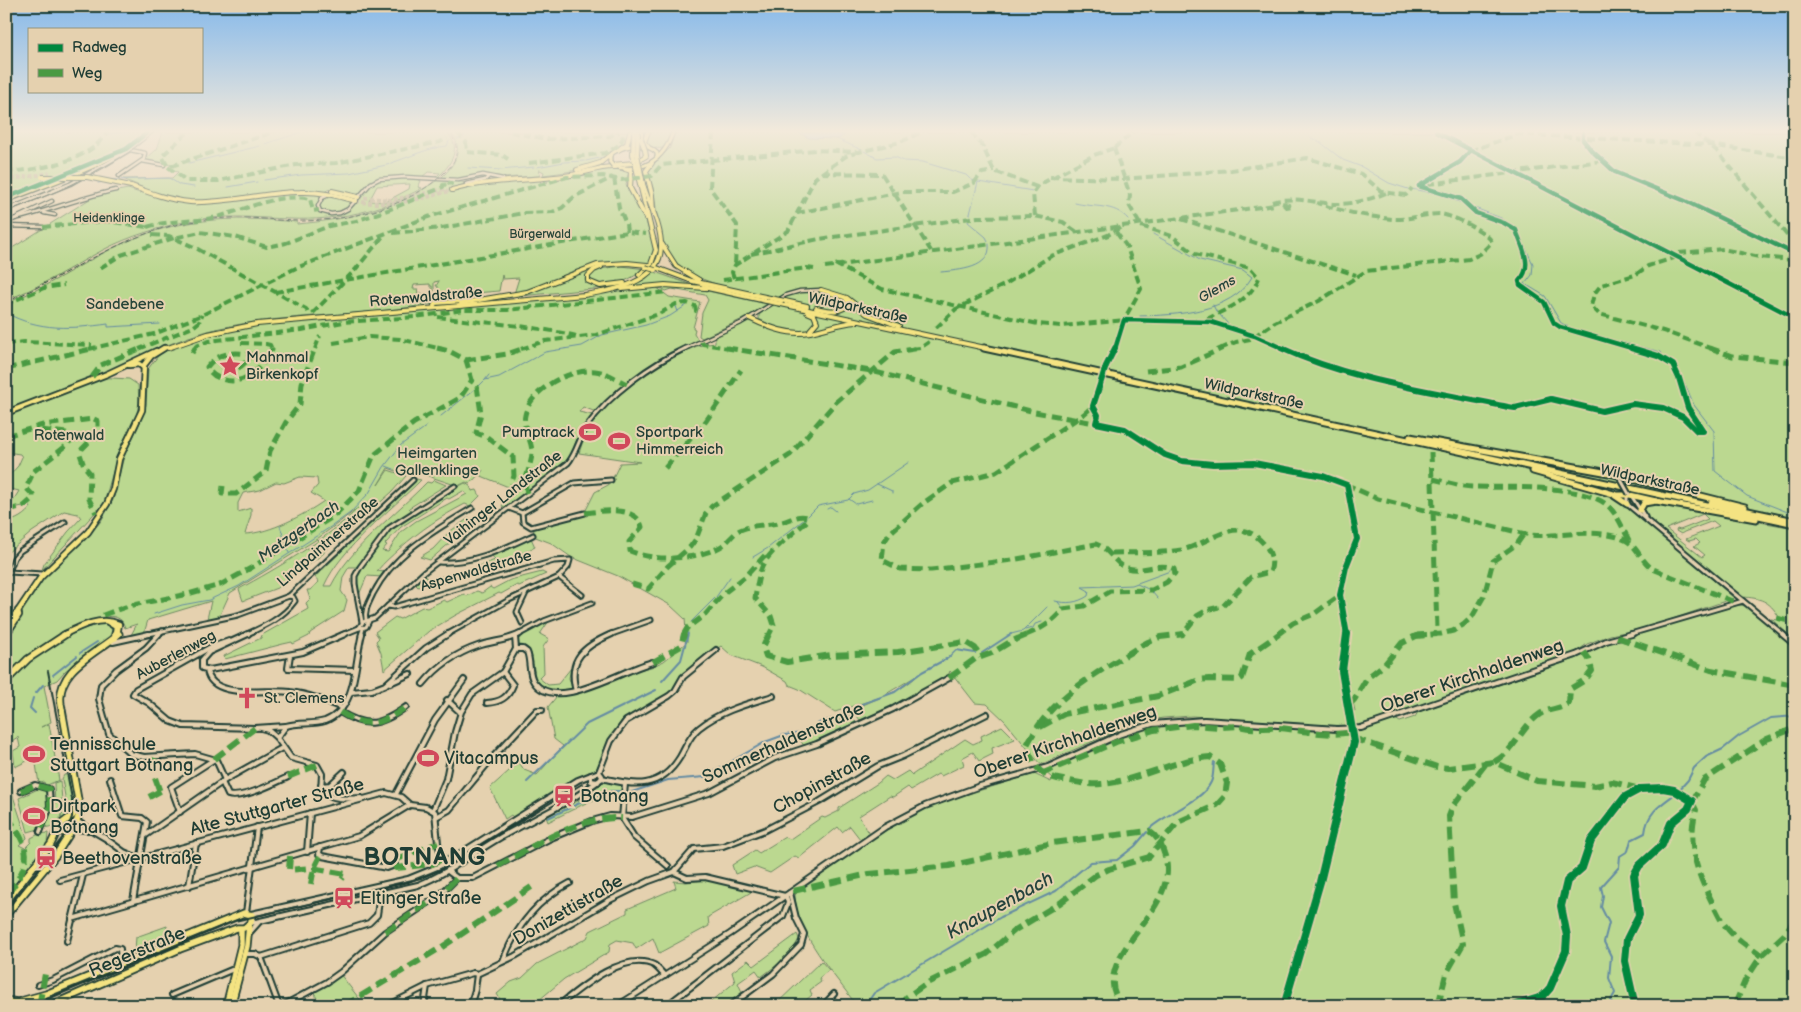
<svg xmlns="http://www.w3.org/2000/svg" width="1801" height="1012" font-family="'Balsamiq Sans',sans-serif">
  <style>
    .green { fill: #bbd890; stroke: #6d8a62; fill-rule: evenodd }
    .water { fill: #93c1ed; stroke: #658ca3 }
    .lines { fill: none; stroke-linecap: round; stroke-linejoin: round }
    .stream-far1 { stroke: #658ca3; stroke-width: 1 }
    .stream { stroke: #658ca3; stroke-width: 2 }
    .highway-tunnel { stroke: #bdb396; stroke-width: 4; stroke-dasharray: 4 2; stroke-linecap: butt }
    .minor-far2-casing { stroke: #1f3d34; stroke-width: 5 }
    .minor-far1-casing { stroke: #1f3d34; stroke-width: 7 }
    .minor-casing { stroke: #1f3d34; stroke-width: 8 }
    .major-far2-casing { stroke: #1f3d34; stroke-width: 5.5 }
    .major-far1-casing { stroke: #1f3d34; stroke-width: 8 }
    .major-casing { stroke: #1f3d34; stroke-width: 9 }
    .highway-far1-casing { stroke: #1f3d34; stroke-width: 6 }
    .highway-casing { stroke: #1f3d34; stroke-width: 9 }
    .minor-far2 { stroke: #e5d1af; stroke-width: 2.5 }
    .minor-far1 { stroke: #e5d1af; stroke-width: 3 }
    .minor { stroke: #e5d1af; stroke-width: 4 }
    .major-far2 { stroke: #f4e382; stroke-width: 3 }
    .major-far1 { stroke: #f4e382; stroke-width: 4.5 }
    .major { stroke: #f4e382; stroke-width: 5.5 }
    .highway-far1 { stroke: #f4e382; stroke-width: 4 }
    .highway { stroke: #f4e382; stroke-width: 5 }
    .tram-far1 { stroke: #1f3d34; stroke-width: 1 }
    .tram { stroke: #1f3d34; stroke-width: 2 }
    .rail { stroke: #1f3d34; stroke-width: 1; stroke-dasharray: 5.5 2.5; stroke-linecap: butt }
    .minor-bridge-casing { stroke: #1f3d34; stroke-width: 7; stroke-linecap: butt }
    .major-bridge-casing { stroke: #1f3d34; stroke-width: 5.5; stroke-linecap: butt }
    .highway-bridge-casing { stroke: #1f3d34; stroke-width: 6; stroke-linecap: butt }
    .minor-bridge { stroke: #e5d1af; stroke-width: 3 }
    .major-bridge { stroke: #f4e382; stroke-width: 3 }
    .highway-bridge { stroke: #f4e382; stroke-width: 4 }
    .quiet-far2 { stroke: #4a9a42; stroke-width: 4; stroke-dasharray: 8 4; stroke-linecap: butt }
    .quiet-far1 { stroke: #4a9a42; stroke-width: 5; stroke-dasharray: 10 5; stroke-linecap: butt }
    .quiet { stroke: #4a9a42; stroke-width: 6; stroke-dasharray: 13 6; stroke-linecap: butt }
    .cycleway-far2-casing { stroke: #e5d1af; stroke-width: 7 }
    .cycleway-far1-casing { stroke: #e5d1af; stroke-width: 9 }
    .cycleway-casing { stroke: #e5d1af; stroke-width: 11 }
    .cycleway-far2 { stroke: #00873e; stroke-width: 4.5 }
    .cycleway-far1 { stroke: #00873e; stroke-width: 6 }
    .cycleway { stroke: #00873e; stroke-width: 8 }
    .labels { text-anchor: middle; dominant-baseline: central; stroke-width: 4; stroke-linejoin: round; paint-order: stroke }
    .far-park-label { font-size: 12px; fill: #274539; stroke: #e5d1af }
    .far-water-label { font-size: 14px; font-style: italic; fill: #25443d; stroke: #e5d1af }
    .street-label { font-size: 15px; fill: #1f3d34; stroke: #e5d1af }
    .park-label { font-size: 15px; fill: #274539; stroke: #e5d1af }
    .poi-label { font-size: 15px; fill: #1f3d34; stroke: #e5d1af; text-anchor: start }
    .water-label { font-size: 16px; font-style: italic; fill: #25443d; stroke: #e5d1af }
    .near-street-label { font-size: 18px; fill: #1f3d34; stroke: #e5d1af }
    .near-poi-label { font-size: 18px; fill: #1f3d34; stroke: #e5d1af; text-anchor: start }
    .near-water-label { font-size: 19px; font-style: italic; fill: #25443d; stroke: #e5d1af }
    .near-district-label { font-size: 24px; font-weight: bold; letter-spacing: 1px; fill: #1f3d34; stroke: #e5d1af }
  </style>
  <rect width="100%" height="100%" fill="#e5d1af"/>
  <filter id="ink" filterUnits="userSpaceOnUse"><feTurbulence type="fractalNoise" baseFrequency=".02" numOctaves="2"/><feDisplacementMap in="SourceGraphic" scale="10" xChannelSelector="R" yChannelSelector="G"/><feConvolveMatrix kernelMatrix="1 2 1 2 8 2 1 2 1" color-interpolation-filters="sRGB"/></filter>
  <g filter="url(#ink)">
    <!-- green -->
    <g class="green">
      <path d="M6,132H148L122,152L119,151L95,163L64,173L71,174L59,175L6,198Z"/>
      <path d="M163,132H446C463,147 451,165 437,178H435L440,173L428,172L422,177C395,177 375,170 359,196L329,189L321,194L317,210L314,211C333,211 347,218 360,198C363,193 366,186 372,183C384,175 404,179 418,179L421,181L418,187L422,188C382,211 336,221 291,219C255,218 225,214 189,221C160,227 130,236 103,250C71,267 41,287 6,300V252L96,195L128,189L140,193L144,188L123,179L172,178L178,172L170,170L169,167L171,165L145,160L157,149ZM410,184L409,189L385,202L369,201L377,186Z"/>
      <path d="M450,132H1795V518L1763,510L1767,516L1621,488L1623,493L1621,494L1587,484L1620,500L1734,598L1646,628L1610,635L1587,644L1576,652L1562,658L1357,726L1353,720L1351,710L1355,711L1353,702L1346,709L1350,727L1192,716L1163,718L1134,723L1042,764H1040L1005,721L987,704L975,703L950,671L948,676L898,704L860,720L853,711C876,696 897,696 918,675L881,697L835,712L799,689L789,685L787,681L762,667L731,655L721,646L697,662L665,697L622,720L609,741L596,770L581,776L513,817L511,815L505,819L490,788L519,762L524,770L537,775L563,746L554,739L548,707L557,696L572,694L626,673L651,667L664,661L687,642L685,619L670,605L618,576L571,557L551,543L533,536L534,528L558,519L584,514L595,492L610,484L620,463L640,462L579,453C594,400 649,367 697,346L703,345L707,342L708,344L715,343V337L749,321L774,327L759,319V315L773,304L787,307L789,304L787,300C749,291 687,287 666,249C657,232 657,211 654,193C653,185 649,178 648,170L670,148L673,137H670L664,148C651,151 638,138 625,142C616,146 611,154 604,159C591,170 559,173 543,175L544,172L540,170H539L541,176L497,178L482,174L464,180L441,178C455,165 465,148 450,132Z"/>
      <path d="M610,168L629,172L626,184L628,190L645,218L654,247L649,264L633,262L594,265L571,272L544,285L514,294L519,278L503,279L502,275L499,291L463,294L462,300L444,301L442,295L438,294V286H436L439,281L434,282V291L432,292V286H430V284L414,285L413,289H418L417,293H422L418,303L420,301L434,300L431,304C361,317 290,313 220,328C176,338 137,359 96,377L129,379L138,385L139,402L136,418L139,409L141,382C142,414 132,427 118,456L123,442L133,423L120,447L104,503L42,570L44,564L68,532L81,518L78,514L64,511L32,532L6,554V521C15,522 26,514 31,507L28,505L8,509L19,491L11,489L8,477L18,466L22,457L20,454L6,452V303C45,289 78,265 115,247C176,217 230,216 297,222V224C347,220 397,208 439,179L467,183L451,189L487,181L465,187L541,179L540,185L548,182H544L543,179Z"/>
      <path d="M328,196L355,202C345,210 329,218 319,207L322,199Z"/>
      <path d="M609,264C621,264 633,264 645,266C629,264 592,258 585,279L587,283L596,287H607L605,288L509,297C544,290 573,270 609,264Z"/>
      <path d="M622,266L645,269C634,277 615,288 600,285C597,285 592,281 589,280L590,274L599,269Z"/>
      <path d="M652,271L692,285L625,287Z"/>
      <path d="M656,287L669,297L700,302L693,328L695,329L694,333L698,340C660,359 625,380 596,412L583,407L579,412L593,415L579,434L569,459L507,508L502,506L511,488L479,475L483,470L470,484L466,482L458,486L416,472L411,476L388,468L378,485L388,470L406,476L392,492L348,531H345L324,551V553L277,588L243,601L239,589C276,569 329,538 358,508L317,539L230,593L219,617L207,619L211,601L148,620L144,633L131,635L137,624L125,628C115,587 21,667 6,678V641L36,587L46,574L90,534L101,521L113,500L124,456L138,427L146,405L148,369L158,356L168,349L200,337L258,325L418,312ZM300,477L317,478L318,485L311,493L324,501C304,515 270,533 245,534L251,515V508L238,512V503L243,493L260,490L276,482L284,483Z"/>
      <path d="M661,287L694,288L767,304L747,317L702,338L699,336L702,313L708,300L705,295L672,289L666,291L663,289L657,288Z"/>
      <path d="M416,479L421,480C391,510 341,548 324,586H331C350,548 397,513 427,482L431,483L434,480L446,485L409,508L412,511L383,532L359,567H349L343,577L341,591L347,600L344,611L310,633L309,636L293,644L292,642L283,644L225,659L224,656L261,638L262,635L308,609L306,603L310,599L307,590H310L319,582L315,577Z"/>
      <path d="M465,483L470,486L472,491L477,490L480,496L470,506L465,504C440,517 422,529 399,549C392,556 384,562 377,571L385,572L382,577L367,576L359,595L357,575L391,527L431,501ZM463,491L467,494L416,521L401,532L388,552L382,551L387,545L385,544L401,527L447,498L449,499Z"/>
      <path d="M1647,503L1795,528V640L1771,619L1777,620L1779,617C1769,600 1760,598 1742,597L1649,519L1643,509L1644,506H1648L1645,505ZM1703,514L1708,519L1680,530L1677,529L1676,531L1681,534L1684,532L1713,521L1719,526L1686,539L1689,541L1696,539L1700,543L1694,546L1705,555L1702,557L1666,529Z"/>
      <path d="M469,518L474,522L430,560L420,557L433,549L449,532Z"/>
      <path d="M531,538L535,547L482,573L478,570L432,587L428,582L418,587L415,584L425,575L429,581L455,572L457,574L495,560L491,554Z"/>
      <path d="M542,572L546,574L519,586L517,585L501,594L499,593L456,615L429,631L384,670L381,653L376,641L379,638L375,632L395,617L400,619L422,607L427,608L444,600L447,602L464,594L467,596L477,591L482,593L490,587L493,589L510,580Z"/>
      <path d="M1738,605L1747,606L1795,648V1006H857C835,975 796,934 795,895L804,885L903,819L935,804L1034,774L1051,782L1052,778L1044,771L1136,731C1204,712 1277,730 1347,732L1351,742L1363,744L1365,741L1358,737L1357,731L1395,719L1400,722L1415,717L1418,712L1575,659L1616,640L1628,643L1630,641L1623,638Z"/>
      <path d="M549,621L540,634L549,639L543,647L544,673L539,678L548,685L558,684L571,668L569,678L572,688L570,690H550L536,681C532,668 536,644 518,645V636Z"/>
      <path d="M98,624H106L111,628L112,632L108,639L65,671L57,680L44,686L51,722L41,727L49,724L59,780L45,786L44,782L39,784L35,757L15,767L13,751L20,747L18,737L13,740L8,764L13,796L27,838L19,845L25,848L31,842V838L39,834L48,833L47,843L6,895V685C32,658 61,635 98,624Z"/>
      <path d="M850,715L856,722L804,746L797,735Z"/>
      <path d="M1002,726L1015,739L992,748L993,754L979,761L973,752L962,758L964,765L941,776L938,774L911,790L908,787L893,797L890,796L859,816L869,833L860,839L850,826L842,832L838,827L799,858L795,856L770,873L754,867L735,874L732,865L755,850L759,853L785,837L790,839L822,817L825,818L839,811V808L878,783L886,776L893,780L908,771L912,775L965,739L973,744L982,740L981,736Z"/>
      <path d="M64,775H69L76,804L70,815L60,821L66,802L62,779Z"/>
      <path d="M605,780L623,785L622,793L590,801L548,822L546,817L589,795Z"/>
      <path d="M60,781C61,791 66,817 55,825C52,827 47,827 43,828L55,806L54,783Z"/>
      <path d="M42,787C55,799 44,815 39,829L28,832L19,798Z"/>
      <path d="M708,880L753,891L708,917L709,926L659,953L653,938L636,949L633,943L617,940L610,944L609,952L564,979L532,1006H493L500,999L497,994L511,982L522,978L537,964L587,938L590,931L627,913V909L676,888L674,881L686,882Z"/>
      <path d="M167,926L166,938L135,950L136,937Z"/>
      <path d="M797,934L799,939L790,955L761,977L756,970L738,983L742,992L725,1006H706L735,982L732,972L748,960L754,966Z"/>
      <path d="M821,961L829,970L819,978L821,982L810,990L812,995L799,1006H767L771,1002L775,1005Z"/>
      <path d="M340,974L365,1006H318L315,991Z"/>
    </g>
    <!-- water -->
    <path class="water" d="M797,132H833L845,135L838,139L809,138Z"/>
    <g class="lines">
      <!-- stream-far1 -->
      <g class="stream-far1">
        <path d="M107,134L130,132"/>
        <path d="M463,138L466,132"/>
        <path d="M1311,138L1320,142L1343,160L1362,167L1389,183L1408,189"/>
        <path d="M457,139L461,138"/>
        <path d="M837,139L862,150"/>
        <path d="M265,144L302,132"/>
        <path d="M864,151L877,158L895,157L904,161L923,162L966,175L971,180L976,181"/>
        <path d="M586,161L604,157"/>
        <path d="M189,163L260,146"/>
        <path d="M391,163C410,157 427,148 447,146L449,141"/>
        <path d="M537,167L564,162L584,161"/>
        <path d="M468,168L500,170L534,167"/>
        <path d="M113,180L169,178L180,185L194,187"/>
        <path d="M264,180L301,175L349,173L391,164"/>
        <path d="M978,182L968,222L986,237L988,241"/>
        <path d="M978,182L1033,191"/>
        <path d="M98,183L104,182"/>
        <path d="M228,187L257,182"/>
        <path d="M1411,189L1438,194L1501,218L1516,227L1533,264L1532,275L1525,284L1545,296L1561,323L1580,332L1661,352L1664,357L1677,365L1694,405L1714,431L1715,471L1747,496L1790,513"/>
        <path d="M1075,203C1094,208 1114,203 1128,219"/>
        <path d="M941,272C959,270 992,269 989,244"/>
        <path d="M1213,305L1217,313"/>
        <path d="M676,306L678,312"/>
        <path d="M6,313C39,331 72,329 108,324V327L160,324"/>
        <path d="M1219,314L1228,324"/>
        <path d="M1140,316C1176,315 1231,313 1252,277L1243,270L1200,260L1153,234"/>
        <path d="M485,380L489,375"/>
        <path d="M478,387L485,380L499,377L545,352L582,346L602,335L646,325L670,316L687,305"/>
        <path d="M441,416L475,389"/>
        <path d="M386,466L394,469"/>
        <path d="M877,484L892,491V493"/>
        <path d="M849,499L856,504L872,500"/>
        <path d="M827,509L831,507L836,511"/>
        <path d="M808,516L818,506L848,500L854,494L868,490L909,462"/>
        <path d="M280,526L286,544"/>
        <path d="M287,547L289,553"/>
        <path d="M753,557L768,548L806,518"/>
        <path d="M1137,584L1148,589"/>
        <path d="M1152,592L1158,599"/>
        <path d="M1055,601C1067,604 1077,603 1088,596L1089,591L1082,587L1132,585L1170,571"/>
        <path d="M1058,602L1062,607"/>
        <path d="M154,614L182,605L209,600L239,586L332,526L350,513L369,493L384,467L401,445L427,426"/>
        <path d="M691,622L716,597L730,577"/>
        <path d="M1025,630L1033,628L1035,624L1042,622"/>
        <path d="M687,635L688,632"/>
        <path d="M1007,635L1023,631L1047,607"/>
      </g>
      <!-- stream -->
      <g class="stream">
        <path d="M80,653L97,642"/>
        <path d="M982,653L1011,634"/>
        <path d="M53,675L77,656"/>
        <path d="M662,681L681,660L688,634"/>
        <path d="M36,693L43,685"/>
        <path d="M33,698L30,708L35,713"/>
        <path d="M850,712L862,704L895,692L922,672L948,658L956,650L975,653"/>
        <path d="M527,782L587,724L656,690"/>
        <path d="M610,791H619"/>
        <path d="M1678,791L1688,780L1694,768L1706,757L1723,749L1739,736L1771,718L1795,716"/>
        <path d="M629,793L668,780L705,777L765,742L784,735L805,733L819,723L845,715"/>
        <path d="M548,818L603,792"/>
        <path d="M1149,829C1166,813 1202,802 1211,782C1214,776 1213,768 1214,762"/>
        <path d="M865,1006L874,993L1001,917L1056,891L1091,862L1117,860L1135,846L1147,832"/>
        <path d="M1612,1006L1611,1000L1615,993L1609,978L1611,956L1604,942L1609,923L1601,907L1603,896L1601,887L1619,867L1620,856L1628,851L1631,840L1645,833C1647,813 1660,805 1675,794"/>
      </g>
      <!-- highway-tunnel -->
      <g class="highway-tunnel">
        <path d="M6,180L50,173"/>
        <path d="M358,197L391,200L445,189"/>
        <path d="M356,201C390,207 420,200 452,190"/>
      </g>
      <!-- minor-far2 casing -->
      <g class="minor-far2-casing">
        <g id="minor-far2">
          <path d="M142,161L164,165"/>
          <path d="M102,166L130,150L145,153L144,159L119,176"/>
          <path d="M466,184L485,180L488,177"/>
          <path d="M329,195L322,198L318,206L320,211L331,214L340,213L348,209L371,183L379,179L405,177L458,180L483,175L503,179"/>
          <path d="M6,210L70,184L103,165"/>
          <path d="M44,213L55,215"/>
          <path d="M12,220L52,201"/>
          <path d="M6,221C44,213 78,198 116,190"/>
          <path d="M6,226L43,227"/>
          <path d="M684,349L741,323L786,295L800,291L821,290"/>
        </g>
      </g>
      <!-- minor-far1 casing -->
      <g class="minor-far1-casing">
        <g id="minor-far1">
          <path d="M1630,495L1627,497V504L1784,635"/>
          <path d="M1632,497L1645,517"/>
          <path d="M509,508L522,513L574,483L611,480"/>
          <path d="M522,513L523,522L531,527L585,513"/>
          <path d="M439,562C473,564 503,549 533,535"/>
          <path d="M43,574L9,572L14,558L20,551L65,522"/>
          <path d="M559,577L582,595"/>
          <path d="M388,606L394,607L554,561L570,560L568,567L559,577L509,600L446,635"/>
          <path d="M366,620C364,610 369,603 373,594C394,553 434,531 472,508"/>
          <path d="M369,621L366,627L359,628L363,622L375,618L423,573L568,463C577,452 579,438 587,426C610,394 651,364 686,348"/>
          <path d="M362,622L355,584V576L360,567L389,528L455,486"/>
          <path d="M522,623L517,612L526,593"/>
          <path d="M144,635L238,615L289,596L413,480"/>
          <path d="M158,635L162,631"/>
          <path d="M245,635C263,627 283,618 295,601L293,597L289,596"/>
          <path d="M342,635L359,628"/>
          <path d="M361,635L363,629"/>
          <path d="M518,635L544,621L592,603"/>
          <path d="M609,635L651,620"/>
          <path d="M1627,635L1743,601"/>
        </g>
      </g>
      <!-- minor casing -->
      <g class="minor-casing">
        <g id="minor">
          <path d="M159,634L146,648L116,670L101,685L99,699L109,734L131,754L144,757L195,754L216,760L225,780"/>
          <path d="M248,634L209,652L202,660V668L210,670L303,652L345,634"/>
          <path d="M1782,634L1795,645"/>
          <path d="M515,637L516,649"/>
          <path d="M229,641L209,648L136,689L133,694L149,703L170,721L183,726L255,728L286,726"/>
          <path d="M113,642L149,634"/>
          <path d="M516,649H523L527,652C531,661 528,674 534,682C556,714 625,668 653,662"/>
          <path d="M290,655L288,668L355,670"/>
          <path d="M207,670C211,701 268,688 290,692C308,694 325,701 342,708"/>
          <path d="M390,683L410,674"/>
          <path d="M423,684C437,667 457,653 478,646C492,641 507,641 520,634"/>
          <path d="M576,691C567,659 584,646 612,634"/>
          <path d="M351,692L372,690L385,685L426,648L448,634"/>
          <path d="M447,700L460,712"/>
          <path d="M487,703C500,702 508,698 513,685L503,672"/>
          <path d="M340,712C367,729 381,725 406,707"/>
          <path d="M261,728L268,730L277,738"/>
          <path d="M591,775V781L598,782"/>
          <path d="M602,778C635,786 660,790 680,757C686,747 689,736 699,728C720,711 747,704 773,696"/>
          <path d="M110,779L122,816L142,818L147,822L133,901"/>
          <path d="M222,782L228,795C241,800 275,783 288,777"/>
          <path d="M321,786L330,785L344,772"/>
          <path d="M21,791L35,785L49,789L50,806L40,832"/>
          <path d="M396,794L435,720L464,680"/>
          <path d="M361,798C347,799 332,800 321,791L322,774L317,765L291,758L277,738L286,726C299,722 313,725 325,721C358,708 354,663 362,634"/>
          <path d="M433,810L446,779L455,732L461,712L472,694L503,672L516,649"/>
          <path d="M180,812L171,787L213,760"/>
          <path d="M436,817L449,810L493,757L537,710H542"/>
          <path d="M622,818L634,837L668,866"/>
          <path d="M622,818L625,784"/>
          <path d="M78,822L105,838L124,852L138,858"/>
          <path d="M73,829L88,830"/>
          <path d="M146,835L225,780L282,748"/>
          <path d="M320,847L319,854L322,856L387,868L395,865"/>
          <path d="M307,852L310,813"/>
          <path d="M449,872L457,878H473L551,838L592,821L610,816L632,817L709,793L775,758L817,744L893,709L949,678"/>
          <path d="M674,872L687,878L705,877L785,896"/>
          <path d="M60,880L386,793L401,797L410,805L426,807L435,812L438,843L443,862"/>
          <path d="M189,886L196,843"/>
          <path d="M246,913L257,827"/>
          <path d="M251,914L408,879L440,866L443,862L456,856L578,780L599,772L611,741L626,721L669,696L675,691L683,677L716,650"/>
          <path d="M72,919L359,836L410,805"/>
          <path d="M251,923L418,885C449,873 473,853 501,837C535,818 570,803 601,779L602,776L599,772"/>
          <path d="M250,932L259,922"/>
          <path d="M67,941L83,875"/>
          <path d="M246,954H255L261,957L369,923L377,915L380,894"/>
          <path d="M261,957L279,1006"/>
          <path d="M503,961C516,926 537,900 570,883"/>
          <path d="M477,974L515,956L608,901L649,881L674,872L694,849L723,846L765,830L819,802L878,766L903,756L987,714"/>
          <path d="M38,985L53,980L115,948L120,949L121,964"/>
          <path d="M172,995L236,968"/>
          <path d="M282,1006L327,982L341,972L385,932L440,895L457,878"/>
          <path d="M387,1006L427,986L473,973L477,974L475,990L470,1006"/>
          <path d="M424,1006L427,986"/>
          <path d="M558,1006C579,989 624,950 654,965C658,968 662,973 665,976"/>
          <path d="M617,1006L730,934L885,827L925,806L980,786L1048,767L1121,734L1152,724L1204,720L1337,729L1361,728L1576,655L1606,641L1632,634"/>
          <path d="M666,1006L783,916L788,903L786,896"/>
          <path d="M730,1006L773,974L801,945L804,934L796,918L790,893"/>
          <path d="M823,1006L834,994"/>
        </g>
      </g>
      <!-- major-far2 casing -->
      <g class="major-far2-casing">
        <g id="major-far2">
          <path d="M610,162V155C622,145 645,141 657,153V158"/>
          <path d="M613,166C642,174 664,160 673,132"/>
          <path d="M6,201C55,181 110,165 151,132"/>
          <path d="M162,349L166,347"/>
        </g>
      </g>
      <!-- major-far1 casing -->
      <g class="major-far1-casing">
        <g id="major-far1">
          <path d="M129,365L139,364L143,367"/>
          <path d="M6,413L107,374L156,351"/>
          <path d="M6,620L15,614"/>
          <path d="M108,622L116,627L115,635"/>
          <path d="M6,629L41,577L88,532L107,504L113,489L119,459L142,410L144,365L151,356L164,348"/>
          <path d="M6,635L19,615L18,611"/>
          <path d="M63,635C81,626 100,616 119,624L117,635"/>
        </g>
      </g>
      <!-- major casing -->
      <g class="major-casing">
        <g id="major">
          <path d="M6,636L7,634"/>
          <path d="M115,638V634"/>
          <path d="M6,681L28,659L66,634"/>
          <path d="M59,829L64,833C75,829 77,822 80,811L61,704C56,669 96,654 119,634"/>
          <path d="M6,902L51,844L60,825L73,815L78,803"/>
          <path d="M6,915L56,855L72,830"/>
          <path d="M6,1000L17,1002L46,994L244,913L252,915L251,922L244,928H237L180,949L49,1006"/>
          <path d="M226,1006L241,945V929"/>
          <path d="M231,1006L247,946L249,925"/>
        </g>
      </g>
      <!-- highway-far1 casing -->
      <g class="highway-far1-casing">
        <g id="highway-far1">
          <path d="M641,132V139"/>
          <path d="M648,132L644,142L648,147"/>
          <path d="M618,150L627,144L630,132"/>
          <path d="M652,163L646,171L652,195L653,211"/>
          <path d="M612,165L634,163L646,156L645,150"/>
          <path d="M625,169L631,171L630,188L646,218"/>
          <path d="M577,170L600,163L610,155"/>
          <path d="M131,186C150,193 169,200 190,202C227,204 263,192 300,192C319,191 337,196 356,201"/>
          <path d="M452,190C491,179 531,181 571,175C586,173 600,166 616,167"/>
          <path d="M332,191L358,197"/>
          <path d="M662,244L676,266L699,280"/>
          <path d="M601,267L594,270L588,276V281L600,286L624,283"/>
          <path d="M657,268L692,281L770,298"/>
          <path d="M639,275L651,264L656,250L640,184"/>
          <path d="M703,287L766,301"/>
          <path d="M622,289L665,285L705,288"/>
          <path d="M821,290L847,298L867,314L899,326"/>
          <path d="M785,301L807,306"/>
          <path d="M461,303L527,292L597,265L627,263L647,265"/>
          <path d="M781,304L990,349"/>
          <path d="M434,306L435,303L464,301"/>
          <path d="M816,308C828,310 840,314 849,304L846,299"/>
          <path d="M807,312L814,315L817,322L810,330"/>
          <path d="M749,318C767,327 789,336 810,332C826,329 840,323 856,322"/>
          <path d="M168,348L208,334L257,324L584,295C611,291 660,283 661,248C662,226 649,204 643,184"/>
        </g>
      </g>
      <!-- highway casing -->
      <g class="highway-casing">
        <g id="highway">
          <path d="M984,348L1795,524"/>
          <path d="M1410,437L1609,473L1745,507"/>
          <path d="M1533,471L1617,495H1630L1656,501"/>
          <path d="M1615,496L1627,504"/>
          <path d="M1711,503L1795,521"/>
          <path d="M1640,510L1644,503L1656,501L1756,519"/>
        </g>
      </g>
      <!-- minor-far2 -->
      <use href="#minor-far2" class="minor-far2"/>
      <!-- minor-far1 -->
      <use href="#minor-far1" class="minor-far1"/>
      <!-- minor -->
      <use href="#minor" class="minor"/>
      <!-- major-far2 -->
      <use href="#major-far2" class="major-far2"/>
      <!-- major-far1 -->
      <use href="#major-far1" class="major-far1"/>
      <!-- major -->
      <use href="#major" class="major"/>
      <!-- highway-far1 -->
      <use href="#highway-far1" class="highway-far1"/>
      <!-- highway -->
      <use href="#highway" class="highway"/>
      <!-- tram-far1 -->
      <path class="tram-far1" d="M6,212C59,191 111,171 154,132"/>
      <!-- tram -->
      <g class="tram">
        <path d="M6,911L66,833L72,817V799L48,671"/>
        <path d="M6,1005L12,1006"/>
        <path d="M19,1006L48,999L235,921L421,878L439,870L582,784"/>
      </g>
      <!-- rail -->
      <path class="rail" d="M6,302C60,279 110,243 167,227C194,220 222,217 249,218C267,219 285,221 302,221C353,220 412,207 448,169C459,158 459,144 449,132"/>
      <!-- minor-bridge casing -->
      <g class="minor-bridge-casing">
        <path id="minor-bridge" d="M1620,478L1629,494"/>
      </g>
      <!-- major-bridge casing -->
      <g class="major-bridge-casing">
        <path id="major-bridge" d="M610,162L613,166"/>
      </g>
      <!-- highway-bridge casing -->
      <g class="highway-bridge-casing">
        <g id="highway-bridge">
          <path d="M634,132L633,154L640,184"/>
          <path d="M638,132L637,154L643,184"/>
          <path d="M641,139L645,150"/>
          <path d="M42,177H87L131,186"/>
          <path d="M645,267L655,270"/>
          <path d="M770,298L785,301"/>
          <path d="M766,301L781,304"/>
        </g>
      </g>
      <!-- minor-bridge -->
      <use href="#minor-bridge" class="minor-bridge"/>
      <!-- major-bridge -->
      <use href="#major-bridge" class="major-bridge"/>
      <!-- highway-bridge -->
      <use href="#highway-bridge" class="highway-bridge"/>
      <!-- quiet-far2 -->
      <g class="quiet-far2">
        <path d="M457,132L466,142L467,152L502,155L508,159"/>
        <path d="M511,132L547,139L610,136L619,132"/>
        <path d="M713,132L710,188L737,225L735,265"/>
        <path d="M971,132L983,147L994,171L1037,187"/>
        <path d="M1694,132L1717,151L1795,245"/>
        <path d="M1114,148L1130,195L1129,205L1141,226L1172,236L1195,254L1250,268L1259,278C1249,302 1226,309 1205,320"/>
        <path d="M1114,148L1133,132"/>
        <path d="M1470,151L1518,134L1711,145L1795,158"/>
        <path d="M529,163L606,153L619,145L623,138L621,132"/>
        <path d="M167,165L162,156L188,132"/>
        <path d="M171,166L274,132"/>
        <path d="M168,167L187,181H218L296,165L336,163L440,142L447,138"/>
        <path d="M6,172C34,170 71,164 94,147C99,143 103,137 107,132"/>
        <path d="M822,173L882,174L931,251"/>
        <path d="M1050,177L1123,179L1231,170L1307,158L1361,174L1382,192L1406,195L1412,188"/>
        <path d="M614,178L619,208L626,224L627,232"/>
        <path d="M1428,184L1601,161"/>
        <path d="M1272,202C1292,196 1312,202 1333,204C1350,205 1371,199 1386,193"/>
        <path d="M1282,203L1292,206L1286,207Z"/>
        <path d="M797,213L901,192H953L974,183L982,173L994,171"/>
        <path d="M1035,216L1033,193L1039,185L1094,155L1114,148"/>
        <path d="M1181,219L1356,275"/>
        <path d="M43,227L106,221L147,227"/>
        <path d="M147,227C168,220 191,222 212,218C245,211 276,192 310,199L313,211L319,210"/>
        <path d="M1116,232L1127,247L1141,289L1122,323"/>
        <path d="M393,233L442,228L524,213L552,212L562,208L574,197L613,177"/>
        <path d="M152,235L169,236L194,247L306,309L309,313L314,312L355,270L385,234"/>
        <path d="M751,254L819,239L978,217L1035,216L1063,222L1077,232"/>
        <path d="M835,264L882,289L1038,324L1062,326L1127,320"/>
        <path d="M825,267L1275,205"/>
        <path d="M100,268L121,255L174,238L200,232L235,237L267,247L286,243L329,226L356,221L396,207L443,187V185L451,184L448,182"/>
        <path d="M734,278L732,272L735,265L788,231L815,178L846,156L855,153"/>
        <path d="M723,280L807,268L814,269"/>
        <path d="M275,292L627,232L646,234"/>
        <path d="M6,304L44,288L64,285"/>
        <path d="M438,317C484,323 531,325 576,336"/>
        <path d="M936,328L956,309L1004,285L1051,256L1108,235L1123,226"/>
        <path d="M701,341L703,344L735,349"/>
        <path d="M241,343L266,344L270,345L272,349"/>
        <path d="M333,343L369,337L400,339L442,349"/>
        <path d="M6,344L24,342L92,345"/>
        <path d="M89,349L154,334L202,315L296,268L428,217L567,177L603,176L621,180L652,176L661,165L815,150L859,152L900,142L922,132"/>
        <path d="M139,349L193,327L199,322L202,315"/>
        <path d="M194,349L196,346L209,341L302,330L343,322L415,317L464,310H507L667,292"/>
        <path d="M315,349L320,336"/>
        <path d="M521,349L545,341L596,335L659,314L676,304L687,303L695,306L696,311H699"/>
        <path d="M912,349L920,348L929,342"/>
        <path d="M1220,349L1236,342L1250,339L1275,322L1319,301L1366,271L1469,259L1480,254L1492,242C1488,232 1450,214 1439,214C1424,214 1408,220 1393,219C1368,217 1341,211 1317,203"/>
        <path d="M1713,349L1663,331L1599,314L1591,306L1594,294L1601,285L1635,275L1648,266L1674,258L1679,253L1723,249L1759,257L1795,260"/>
      </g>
      <!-- quiet-far1 -->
      <g class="quiet-far1">
        <path d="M437,348L449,351L466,360L472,380L477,386L481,413L476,433L487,437L513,457L514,476L511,484"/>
        <path d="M727,348L871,371L1035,412L1100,424"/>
        <path d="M1710,348L1732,356L1795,362"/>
        <path d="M192,353L195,348"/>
        <path d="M466,360L507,354L525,348"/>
        <path d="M227,363L224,367L223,365Z"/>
        <path d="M224,367C236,375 244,364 252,355C235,351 218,352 207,367C210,373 215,377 222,379C244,387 262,368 272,350L271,348"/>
        <path d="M6,369L95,348"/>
        <path d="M1146,371L1181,367L1223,348"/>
        <path d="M92,377L101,365L142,348"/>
        <path d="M6,436L43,425L94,419L98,421V433L82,449L80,454L84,466L90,473L89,499L96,513"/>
        <path d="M1431,452L1437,629L1435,634"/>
        <path d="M665,468L706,421L741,370"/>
        <path d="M1433,479C1446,482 1461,487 1474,487C1506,488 1590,483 1611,509C1619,518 1624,531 1630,542"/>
        <path d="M1345,484L1378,499L1530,535C1560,538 1598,526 1627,541C1637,547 1642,562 1653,569L1737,603"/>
        <path d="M223,486L222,494H236L266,471L270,451L286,422L300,404L302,383L315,348"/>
        <path d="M527,493C522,478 532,467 532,452C532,440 522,428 525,415C531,388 570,369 595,371C607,372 617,380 627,384"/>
        <path d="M8,510L24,506L33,498V495L26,488L34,471L66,446L73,438L66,433L41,430"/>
        <path d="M585,513C602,511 637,505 642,527L629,542L630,551C656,562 695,560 720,547C728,543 732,534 740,530C753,524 768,526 782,522C791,520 798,514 807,517V521C793,534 774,547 764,563C758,573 757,587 755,598L771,616L774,625L769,635"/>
        <path d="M1112,553C1135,552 1158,554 1181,550C1211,544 1237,512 1264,544C1271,552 1274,561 1270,572L1251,577L1223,606L1207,610L1197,616L1182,635"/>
        <path d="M632,584L648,589L668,566L690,547L696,539L706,513L712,506L790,455L836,402L895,352L920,348"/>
        <path d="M103,615L128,606L188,594L220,585L251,568L334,516L359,491L374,455L414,423L460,398L472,380"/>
        <path d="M1777,618L1795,623"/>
        <path d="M683,635L687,628L705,615L724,593L747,575L766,554"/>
        <path d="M1026,635C1041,629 1053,622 1063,609L1084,606L1110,591L1152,590L1167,582L1175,573L1174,569C1160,561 1143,573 1127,568C1114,564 1110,549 1096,544L1012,560L931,570L900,569L882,560L884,542L890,533L922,504L952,483L996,472L1084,414L1093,406"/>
        <path d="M1277,635L1293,623L1314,614L1340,595"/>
        <path d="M1417,635L1441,634L1453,631L1463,625L1472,617L1484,596L1493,561L1517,544L1524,534"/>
      </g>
      <!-- quiet -->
      <g class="quiet">
        <path d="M769,634L763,647L766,656L787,662L832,655L898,652L965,642L975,648L981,657"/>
        <path d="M1617,637L1711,670L1795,685"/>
        <path d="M653,662L681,646L684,634"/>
        <path d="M949,678L975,659L992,653L1010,642L1029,634"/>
        <path d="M1348,706L1354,700L1367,678L1385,664L1402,643L1416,636L1437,634"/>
        <path d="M340,712C367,729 381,725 406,707"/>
        <path d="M1040,727L1064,714L1158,696L1199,680L1209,679L1239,680L1242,678L1250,654L1279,634"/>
        <path d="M1353,738L1437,767L1449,768L1494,762L1537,781L1595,786L1612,782L1640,789"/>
        <path d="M214,759L255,728"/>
        <path d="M1494,762C1515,751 1521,727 1540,714C1549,708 1560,710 1569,703L1570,689L1585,680L1592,671L1589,659L1584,652"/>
        <path d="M152,767L155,758"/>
        <path d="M1041,774L1116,742L1154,730L1193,725L1220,727L1239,726C1252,730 1264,727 1278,728C1303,730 1327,737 1352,732"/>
        <path d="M288,777L317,765"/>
        <path d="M155,778L160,792"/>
        <path d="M21,791L35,785L49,789L50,806L40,832"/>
        <path d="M149,797L162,790"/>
        <path d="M1691,800L1696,810C1686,845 1698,875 1714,906C1718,914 1722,923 1728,929C1737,940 1750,947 1761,956"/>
        <path d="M1691,804L1704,780L1767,739L1795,728"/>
        <path d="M6,815C32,850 33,861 6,896"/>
        <path d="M290,856L289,870L311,868L346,874L342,879"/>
        <path d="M395,860L438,843"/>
        <path d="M395,865L396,868L432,864L442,859"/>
        <path d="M498,866C536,845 578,816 622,818"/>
        <path d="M311,884L314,868L320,856"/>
        <path d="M793,891L869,874L949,866L1052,843L1149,831C1157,836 1161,844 1164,853C1182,902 1114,940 1113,981C1112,990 1117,998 1122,1006"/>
        <path d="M385,932L440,895L457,878"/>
        <path d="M39,1006L45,974"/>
        <path d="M344,1006L442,947L536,884"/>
        <path d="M899,1006L907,997L927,983L987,954L1015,930L1060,903L1096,875L1109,869L1149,857L1178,822L1217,805L1225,796L1227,783L1220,764L1210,757C1172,760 1138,781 1101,784C1091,785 1080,783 1070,781C1044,778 1033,771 1027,745C1047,705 1081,682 1118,660C1128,654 1138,647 1148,642L1160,637L1184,634"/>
        <path d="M1438,1006L1446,974L1463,944L1454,903L1449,816L1453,806L1487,762"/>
        <path d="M1737,1006L1736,1002L1745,981L1761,956L1784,935L1795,919"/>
      </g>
      <!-- cycleway-far2 casing -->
      <g class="cycleway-far2-casing">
        <g id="cycleway-far2">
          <path d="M1436,132L1795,318"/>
          <path d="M1583,132V140L1591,150L1615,172L1683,200L1795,254"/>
          <path d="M1419,186L1460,162L1471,150"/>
          <path d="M1419,186L1461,199L1476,213L1504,223L1516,230C1522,248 1534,266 1519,281L1520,285L1544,302L1554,323L1560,327L1635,349"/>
          <path d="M6,198L126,149L148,132"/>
          <path d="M1115,349L1124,320L1211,322L1255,336L1284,349"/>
        </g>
      </g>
      <!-- cycleway-far1 casing -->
      <g class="cycleway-far1-casing">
        <g id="cycleway-far1">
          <path d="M1115,348L1106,366L1093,406L1098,415L1096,423L1125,429L1165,455L1182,461L1213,464L1254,463L1323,476L1347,485L1357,539L1346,567L1340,595L1347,635"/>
          <path d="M1281,348C1352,381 1432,391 1508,407L1515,408L1551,399L1602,411L1633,404L1663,408L1683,417L1697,431H1703L1688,408L1679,378L1673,365L1658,356L1631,348"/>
        </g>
      </g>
      <!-- cycleway casing -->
      <g class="cycleway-casing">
        <g id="cycleway">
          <path d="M1284,1006L1320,882L1354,742L1342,671L1347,634"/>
          <path d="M1513,1006L1542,997L1550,988L1566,951L1567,936L1561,906L1567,881L1582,868L1591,841L1625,797L1640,789L1663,788L1674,790L1692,801L1688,809L1671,823L1662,845L1639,866L1634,875L1639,915L1627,939L1625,961L1635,1006"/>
        </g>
      </g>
      <!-- cycleway-far2 -->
      <use href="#cycleway-far2" class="cycleway-far2"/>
      <!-- cycleway-far1 -->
      <use href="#cycleway-far1" class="cycleway-far1"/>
      <!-- cycleway -->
      <use href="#cycleway" class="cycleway"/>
    </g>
  </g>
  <!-- sky -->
  <linearGradient id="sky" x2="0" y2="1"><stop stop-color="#86b9ea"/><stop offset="0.48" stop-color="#f3eadb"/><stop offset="1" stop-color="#f3eadb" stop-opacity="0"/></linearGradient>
  <rect width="1801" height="273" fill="url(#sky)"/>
  <!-- icons -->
  <defs>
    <g id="sight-bare" transform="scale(1.725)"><path d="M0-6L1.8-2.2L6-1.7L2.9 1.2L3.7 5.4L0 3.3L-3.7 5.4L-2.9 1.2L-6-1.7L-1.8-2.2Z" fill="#d1495b" stroke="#e5d1af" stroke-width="2.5" paint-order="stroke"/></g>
    <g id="stadium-bare" transform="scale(1.725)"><path d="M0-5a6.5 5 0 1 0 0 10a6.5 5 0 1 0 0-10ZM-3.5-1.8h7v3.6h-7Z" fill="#d1495b" stroke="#e5d1af" stroke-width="2.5" paint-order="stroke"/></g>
    <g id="church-bare" transform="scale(1.725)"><path d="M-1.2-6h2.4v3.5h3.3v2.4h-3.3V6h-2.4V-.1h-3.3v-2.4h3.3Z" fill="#d1495b" stroke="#e5d1af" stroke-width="2.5" paint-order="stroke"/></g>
    <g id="station-bare" transform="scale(1.725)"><path d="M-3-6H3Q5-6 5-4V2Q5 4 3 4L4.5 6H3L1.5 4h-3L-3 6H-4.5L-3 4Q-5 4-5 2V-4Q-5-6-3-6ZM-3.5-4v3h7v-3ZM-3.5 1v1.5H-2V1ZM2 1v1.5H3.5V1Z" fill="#d1495b" stroke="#e5d1af" stroke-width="2.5" paint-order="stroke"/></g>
  </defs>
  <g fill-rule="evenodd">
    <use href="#sight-bare" x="230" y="366"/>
    <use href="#stadium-bare" x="590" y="432"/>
    <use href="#stadium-bare" x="619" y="441"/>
    <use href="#church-bare" x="247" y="698"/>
    <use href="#stadium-bare" x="34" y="754"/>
    <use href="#stadium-bare" x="428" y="758"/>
    <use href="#station-bare" x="564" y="796"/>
    <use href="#stadium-bare" x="34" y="816"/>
    <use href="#station-bare" x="46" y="858"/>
    <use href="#station-bare" x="344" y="898"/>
  </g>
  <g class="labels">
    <!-- far-park labels -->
    <g class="far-park-label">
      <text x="109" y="218">Heidenklinge</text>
      <text x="540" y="234">Bürgerwald</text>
    </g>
    <!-- far-water labels -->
    <g class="far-water-label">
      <text transform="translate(1217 289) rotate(-30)">Glems</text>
    </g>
    <!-- street labels -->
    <g class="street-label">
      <text transform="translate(426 297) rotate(-5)">Rotenwaldstraße</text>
      <text transform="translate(858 308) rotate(12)">Wildparkstraße</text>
      <text transform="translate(1254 394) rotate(12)">Wildparkstraße</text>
      <text transform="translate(1650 480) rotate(12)">Wildparkstraße</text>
      <text transform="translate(503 498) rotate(-38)">Vaihinger Landstraße</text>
      <text transform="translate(328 542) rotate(-41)">Lindpaintnerstraße</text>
      <text transform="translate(476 571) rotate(-16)">Aspenwaldstraße</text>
      <text transform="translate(176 655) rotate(-28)">Auberlenweg</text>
    </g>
    <!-- park labels -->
    <g class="park-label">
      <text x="125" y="304">Sandebene</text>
      <text x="69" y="435">Rotenwald</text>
      <text x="437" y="453">Heimgarten<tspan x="437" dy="17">Gallenklinge</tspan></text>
    </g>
    <!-- poi labels -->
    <g class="poi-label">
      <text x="246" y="357">Mahnmal<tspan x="246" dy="17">Birkenkopf</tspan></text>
      <text x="574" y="432" text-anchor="end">Pumptrack</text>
      <text x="636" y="432">Sportpark<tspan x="636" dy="17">Himmerreich</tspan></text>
      <text x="264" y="698">St. Clemens</text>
    </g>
    <!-- water labels -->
    <g class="water-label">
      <text transform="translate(299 532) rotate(-35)">Metzgerbach</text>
    </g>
    <!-- near-street labels -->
    <g class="near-street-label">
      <text transform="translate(1472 676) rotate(-19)">Oberer Kirchhaldenweg</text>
      <text transform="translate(1065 742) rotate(-19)">Oberer Kirchhaldenweg</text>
      <text transform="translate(783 743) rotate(-24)">Sommerhaldenstraße</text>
      <text transform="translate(822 783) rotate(-29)">Chopinstraße</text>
      <text transform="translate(277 807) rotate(-15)">Alte Stuttgarter Straße</text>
      <text transform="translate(568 910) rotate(-30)">Donizettistraße</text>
      <text transform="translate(137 952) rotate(-23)">Regerstraße</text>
    </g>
    <!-- near-poi labels -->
    <g class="near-poi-label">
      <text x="50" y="744">Tennisschule<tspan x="50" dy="21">Stuttgart Botnang</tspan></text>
      <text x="444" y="758">Vitacampus</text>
      <text x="580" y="796">Botnang</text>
      <text x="50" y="806">Dirtpark<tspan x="50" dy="21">Botnang</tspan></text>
      <text x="62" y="858">Beethovenstraße</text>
      <text x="360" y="898">Eltinger Straße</text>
    </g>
    <!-- near-water labels -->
    <g class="near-water-label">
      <text transform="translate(1000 906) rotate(-29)">Knaupenbach</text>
    </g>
    <!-- near-district labels -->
    <g class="near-district-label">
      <text x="425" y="857">BOTNANG</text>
    </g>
  </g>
  <!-- margin -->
  <rect width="1801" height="1012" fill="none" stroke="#e5d1af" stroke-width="25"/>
  <rect x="12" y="12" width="1776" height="987" fill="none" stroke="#1f3d34" stroke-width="2" filter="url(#ink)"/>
  <!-- legend -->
  <rect x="28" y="28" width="175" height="65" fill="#e5d1af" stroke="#96967e"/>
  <rect x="38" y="44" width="25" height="8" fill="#00873e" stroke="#96967e"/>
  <text x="72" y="52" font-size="15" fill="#1f3d34">Radweg</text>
  <rect x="38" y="69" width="25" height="8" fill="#4a9a42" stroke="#96967e"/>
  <text x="72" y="78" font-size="15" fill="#1f3d34">Weg</text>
</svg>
